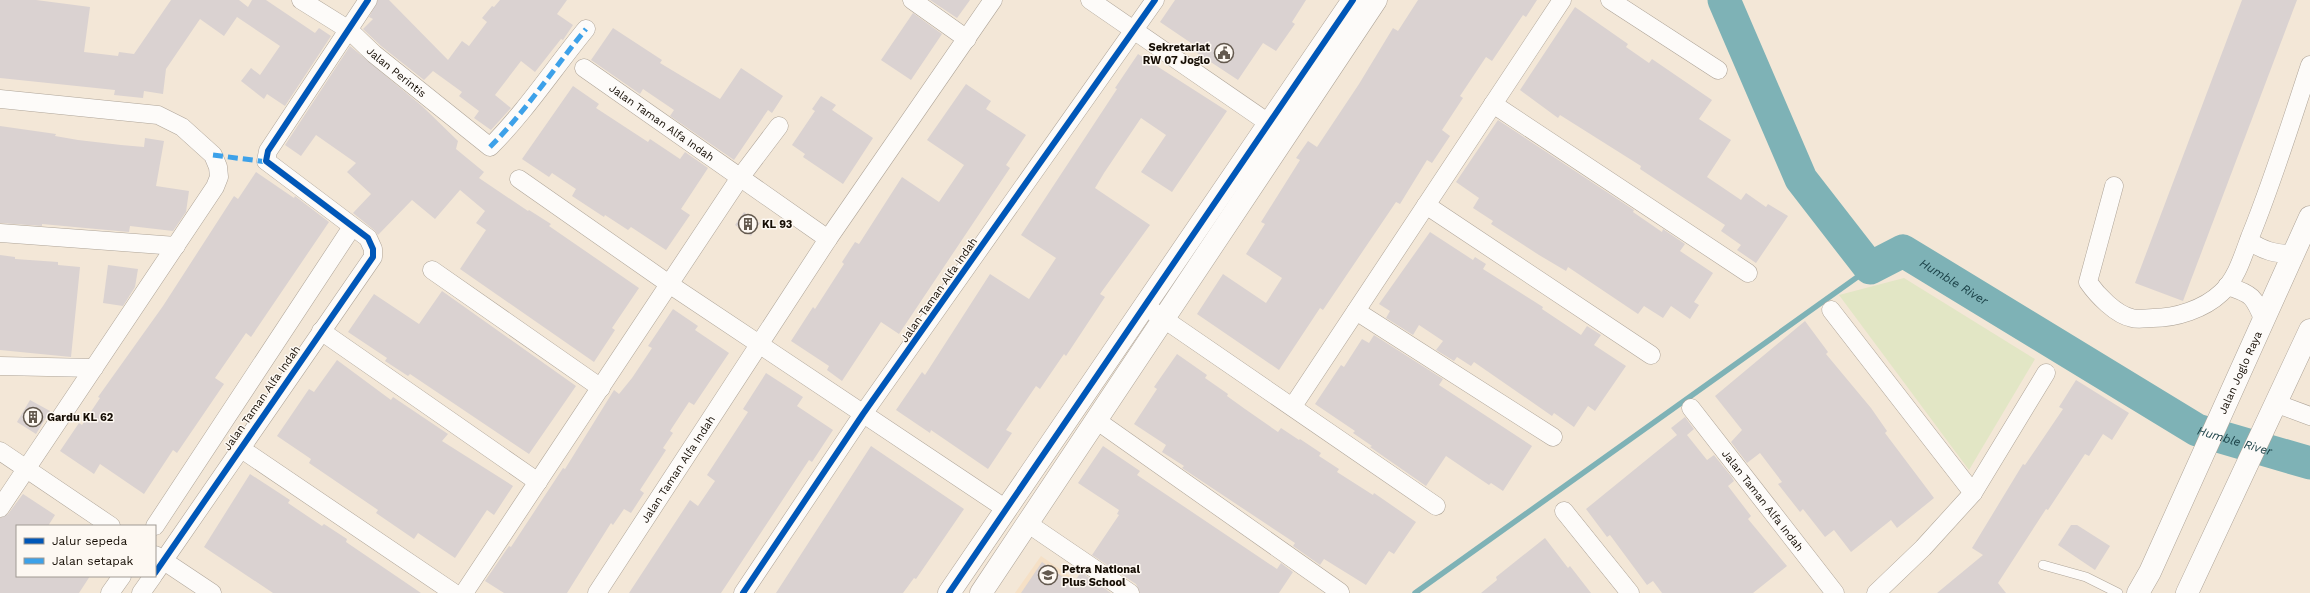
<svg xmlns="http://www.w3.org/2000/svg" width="2310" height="593" font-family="'Work Sans',sans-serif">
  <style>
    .built { fill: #f5e0c6 }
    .green { fill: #e2e6c5 }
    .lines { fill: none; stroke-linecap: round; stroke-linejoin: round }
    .stream { stroke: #7eb2b6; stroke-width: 5.5 }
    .river { stroke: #7eb2b6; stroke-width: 33 }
    .building { fill: #dad2d1 }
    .lane-casing { stroke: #aea498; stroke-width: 10 }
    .street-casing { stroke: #aea498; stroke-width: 19 }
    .secondary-casing { stroke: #aea498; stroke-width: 23 }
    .lane { stroke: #fdfbf9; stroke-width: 9 }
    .street { stroke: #fdfbf9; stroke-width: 18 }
    .secondary { stroke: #fdfbf9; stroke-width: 22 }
    .quiet { stroke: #3da1e9; stroke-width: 5; stroke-dasharray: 10 5; stroke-linecap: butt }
    .cycleway-casing { stroke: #fdf8f2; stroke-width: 8 }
    .cycleway { stroke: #0057b8; stroke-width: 6 }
    .labels { text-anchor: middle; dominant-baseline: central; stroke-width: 3; stroke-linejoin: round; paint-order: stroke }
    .poi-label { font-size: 11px; font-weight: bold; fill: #150d04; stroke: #fdf8f2; text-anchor: start }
    .street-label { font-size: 11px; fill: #150d04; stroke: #fdf8f2 }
    .water-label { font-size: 12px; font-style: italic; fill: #173d43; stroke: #fdf8f2 }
  </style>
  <rect width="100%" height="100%" fill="#f3e7d7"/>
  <!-- built -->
  <path class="built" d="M1041,556L1094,593H1015Z"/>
  <!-- green -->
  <path class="green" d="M1904,278L2035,359L1969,470L1839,295Z"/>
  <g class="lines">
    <!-- stream -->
    <path class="stream" d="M1415,593L1870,268"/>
    <!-- river -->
    <path class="river" id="s1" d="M1724,0L1801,179L1870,268L1903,251L2197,430L2310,463"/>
  </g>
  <!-- building -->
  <g class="building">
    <path d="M0,0H36L90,7L84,52L118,56L119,52L134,54L171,0H239L248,7L252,0H266L315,33L319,28L331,36L285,106L267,94L264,99L241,81L251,68L260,75L280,46L237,17L224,36L200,19L166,69L163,94L144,91L143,98L114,95L115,90L0,78Z"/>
    <path d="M378,0H389L448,60L462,41L469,46L487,22L482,18L492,6L494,7L500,0H567L557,14L573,25L563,40L561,39L535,72L521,61L495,95L511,108L491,130L474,118L479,111L459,96L462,92L433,71L424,80L381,46L363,29L373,19L369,17Z"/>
    <path d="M930,0H970L957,18Z"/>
    <path d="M1175,0H1306L1292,22L1295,24L1276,51L1263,43L1238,80L1194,51L1197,47L1160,22Z"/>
    <path d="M1418,0H1537L1526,17L1523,15L1492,61L1486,57L1460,96L1463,98L1442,130L1450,136L1432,163L1427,160L1400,204L1396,202L1323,310L1320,308L1279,370L1197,314L1223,274L1266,303L1282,278L1246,254L1265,224L1261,222L1300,160L1296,158L1308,141L1317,147L1359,84L1393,28L1398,31Z"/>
    <path d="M2242,0H2297L2183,301L2135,283Z"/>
    <path d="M1575,7L1628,44L1626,47L1649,63L1652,59L1712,100L1699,119L1731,140L1707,177L1741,200L1746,193L1766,207L1768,204L1788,216L1756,263L1737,250L1741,245L1721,231L1725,225L1640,169L1641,166L1560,115L1558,118L1520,90Z"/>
    <path d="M913,13L942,34L911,80L881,60Z"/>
    <path d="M613,28L662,60L660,63L720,99L741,68L783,96L772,113L768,110L734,160L670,116L674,110L643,89L640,94L591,60Z"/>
    <path d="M350,46L422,106L458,141L456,149L484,172L479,178L528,211L529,210L551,224L549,226L639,288L612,328L615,330L594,362L460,269L486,230L476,223L485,211L460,190L435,219L412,200L378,235L374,230L353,213L371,194L347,172L356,163L316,135L301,156L285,145Z"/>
    <path d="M1138,54L1227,111L1172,192L1141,172L1166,135L1141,118L1104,173L1095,188L1150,225L1100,294L1105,297L1066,356L1064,354L1040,389L1036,386L1006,430L1012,433L988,469L931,430L930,433L896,410L922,372L925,375L990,274L1029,299L1056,258L1021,235L1117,89L1115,88Z"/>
    <path d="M966,84L991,101L986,109L1026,135L1006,165L1010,168L899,334L881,322L842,381L827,370L829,366L791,341L813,307L815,309L844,264L842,262L855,242L859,244L902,177L939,202L964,165L927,140Z"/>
    <path d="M573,86L599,104L596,108L648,142L650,139L680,159L685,152L708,168L681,209L690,215L666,250L631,227L628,230L605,215L604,217L572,196L576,189L552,173L549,177L522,159Z"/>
    <path d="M821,96L836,105L832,110L873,138L843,184L803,157L805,154L792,145L815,111L812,109Z"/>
    <path d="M1498,120L1634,210L1633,212L1662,232L1663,229L1685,244L1680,251L1713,273L1694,302L1699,305L1690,319L1671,306L1663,318L1644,306L1638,314L1568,267L1566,271L1539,255L1491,224L1493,221L1473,208L1479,198L1456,182Z"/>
    <path d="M0,126L56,134L55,136L78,140L121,145L144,147L145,138L164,141L156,186L189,191L186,212L173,231L130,226L129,232L42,224V226L0,223Z"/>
    <path d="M256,172L294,198L295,196L329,222L251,337L246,333L215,378L224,384L177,453L173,450L144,494L100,464L94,474L60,451L79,423L82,425L100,398L98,397L163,306L234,196L238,199Z"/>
    <path d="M744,212L760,223L751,236L735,225Z"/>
    <path d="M1430,232L1473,260L1475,257L1486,264L1483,269L1543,307L1542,309L1581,335L1587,326L1601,335L1594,345L1626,366L1595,411L1588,406L1574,427L1554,413L1552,416L1474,362L1471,366L1457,357L1454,361L1436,350L1443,341L1419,325L1413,335L1386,318L1390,311L1379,304Z"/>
    <path d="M0,255L15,257V259L58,262V265L80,267L71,357L0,350Z"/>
    <path d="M108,265L138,269L135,287L123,306L103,303Z"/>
    <path d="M442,291L576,386L529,454L410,374L408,376L385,361L387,358L348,332L374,294L419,324Z"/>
    <path d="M673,309L698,326L695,330L729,353L694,405L689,402L670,431L673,433L663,448L666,450L640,490L644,493L631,513L624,509L613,525L611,523L567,593H504L485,581L509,546L511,547L563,468L565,469L614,390L619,394L632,378L652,348L648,346Z"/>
    <path d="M1805,321L1828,352L1826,354L1871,408L1887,431L1885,433L1934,498L1897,528L1891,520L1851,552L1834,530L1825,537L1803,509L1800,512L1778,484L1782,482L1760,453L1747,463L1731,442L1742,430L1715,396Z"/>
    <path d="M1374,335L1443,379L1439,385L1532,446L1503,491L1491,483L1489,485L1446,456L1426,486L1370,447L1372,446L1353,433L1355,431L1315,404L1341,365L1344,367L1362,339L1369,343Z"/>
    <path d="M1177,354L1207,375L1205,378L1228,394L1227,396L1245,409L1278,432L1281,428L1299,440L1300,439L1321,453L1319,456L1339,469L1337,472L1373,495L1374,493L1416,522L1394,554L1389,551L1366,585L1324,559L1320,565L1293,546L1295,543L1182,468L1184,466L1162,452L1166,445L1134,424L1157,389L1154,387Z"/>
    <path d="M337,360L391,400L393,397L448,434L442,441L513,486L494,515L487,510L455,558L418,533L414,539L376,513L378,510L309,463L311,459L277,436L309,389L314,392Z"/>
    <path d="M766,373L803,397L797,406L833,430L812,462L809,460L721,593H629L690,500L698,506L715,481L707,475L748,412L743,409Z"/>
    <path d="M2076,380L2129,413L2112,440L2103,434L2089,456L2085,454L2048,510L2046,509L1998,583L2006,593H1937L1983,555L1972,548L2023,464L2025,465L2063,409L2059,407Z"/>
    <path d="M30,400L50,411L36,434L17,422Z"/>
    <path d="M1685,417L1694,429L1687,435L1707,460L1714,455L1731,476L1734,481L1728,486L1751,516L1748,519L1787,566L1753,593H1662L1653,581L1647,585L1610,535L1607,537L1586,509L1677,435L1671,428Z"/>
    <path d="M871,446L964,509L916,579L914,578L903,593H776Z"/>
    <path d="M1103,446L1140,471L1137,475L1277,569L1281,563L1293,572L1279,593H1140L1136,584L1092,555L1119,515L1117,514L1119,510L1078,483Z"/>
    <path d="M250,474L290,500L288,503L322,526L324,524L347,539L346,542L421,593H273L204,547Z"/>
    <path d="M23,494L55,515L48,526H17V576H90L79,593H0V518L8,514Z"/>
    <path d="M2071,525H2077L2110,546L2095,570L2058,545Z"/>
    <path d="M1545,538L1568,568L1570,566L1591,593H1481L1497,580L1496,577Z"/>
    <path d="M1042,562L1073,584L1081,572L1111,593H1021Z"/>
  </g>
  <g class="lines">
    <!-- lane casing -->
    <g class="lane-casing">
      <path id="lane" d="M2043,565L2086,577L2118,593"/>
    </g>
    <!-- street casing -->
    <g class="street-casing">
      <g id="street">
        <path id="s2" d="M301,0L349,30L374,54L490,147C526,111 554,68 586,29"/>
        <path d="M912,0L967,39"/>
        <path d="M1090,0L1270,124"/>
        <path d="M1610,0L1718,70"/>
        <path id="s3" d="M584,68L828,239"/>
        <path d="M0,99L158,115L182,127L213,155L218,167L219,177L215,187L0,508"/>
        <path d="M1493,104L1748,273"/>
        <path d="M519,179L669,284L1006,509"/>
        <path d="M2114,186L2088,282C2097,295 2116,315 2132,318C2138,320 2147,318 2153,318C2176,318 2204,309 2221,293C2236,280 2243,256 2250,237C2273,181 2291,122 2310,65"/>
        <path d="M1426,205L1651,355"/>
        <path d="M0,233L176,246"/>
        <path d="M2249,241C2264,251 2275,254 2293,254"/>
        <path d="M432,270L601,388"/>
        <path d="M2227,286C2253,294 2254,297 2264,321"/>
        <path d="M1145,306L1436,506"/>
        <path d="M1831,310L1973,493"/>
        <path d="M1356,311L1553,437"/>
        <path d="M321,331L538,482"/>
        <path d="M0,366L94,368"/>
        <path d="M2275,403L2310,416"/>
        <path d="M1293,406L1562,0"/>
        <path id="s4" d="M1691,408L1835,593"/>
        <path d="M1096,420L1340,592"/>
        <path d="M240,448L454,593"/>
        <path d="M0,451L111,526"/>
        <path d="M1564,511L1630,593"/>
        <path d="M1027,523L1130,593"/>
        <path d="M155,526L352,227"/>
        <path d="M155,555L212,593"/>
        <path d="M155,573L373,257V249L368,238L266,161L268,151L368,0"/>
        <path d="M110,593L122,576"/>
        <path d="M141,593L153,576"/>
        <path d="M464,593L739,179L779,126"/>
        <path id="s5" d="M597,593L828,239L993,0"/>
        <path d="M743,593L863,414L1155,0"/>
        <path d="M1876,593L1923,548L1973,493L2046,373"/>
      </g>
    </g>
    <!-- secondary casing -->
    <g class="secondary-casing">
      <g id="secondary">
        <path d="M949,593L1353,0"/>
        <path d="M981,593L1376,0"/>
        <path id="s6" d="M2138,593L2150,572L2310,217"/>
        <path d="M2187,593L2310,330"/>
      </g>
    </g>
    <!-- lane -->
    <use href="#lane" class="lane"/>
    <!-- street -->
    <use href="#street" class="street"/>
    <!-- secondary -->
    <use href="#secondary" class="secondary"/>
    <!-- quiet -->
    <g class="quiet">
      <path d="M490,147C526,111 554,68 586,29"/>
      <path d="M213,155L268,162"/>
    </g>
    <!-- cycleway casing -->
    <g class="cycleway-casing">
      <g id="cycleway">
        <path d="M155,573L373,257V249L368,238L266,161L268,151L368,0"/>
        <path d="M743,593L863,414L1155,0"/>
        <path d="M949,593L1353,0"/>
      </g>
    </g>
    <!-- cycleway -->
    <use href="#cycleway" class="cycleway"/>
  </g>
  <!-- icons -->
  <defs>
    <g id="civic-ring" transform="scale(1)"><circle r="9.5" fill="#fdf8f2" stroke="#63594e" stroke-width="1.5"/><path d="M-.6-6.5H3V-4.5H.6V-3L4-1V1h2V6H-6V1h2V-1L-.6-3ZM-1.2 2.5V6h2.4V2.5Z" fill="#63594e"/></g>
    <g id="building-ring" transform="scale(1)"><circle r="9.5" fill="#fdf8f2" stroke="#63594e" stroke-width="1.5"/><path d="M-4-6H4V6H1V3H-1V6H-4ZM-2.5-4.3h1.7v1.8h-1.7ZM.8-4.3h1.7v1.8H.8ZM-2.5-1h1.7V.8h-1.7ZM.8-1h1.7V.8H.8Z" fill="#63594e"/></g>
    <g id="school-ring" transform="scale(1)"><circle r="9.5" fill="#fdf8f2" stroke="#63594e" stroke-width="1.5"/><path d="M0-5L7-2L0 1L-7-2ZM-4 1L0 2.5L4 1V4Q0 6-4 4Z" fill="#63594e"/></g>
  </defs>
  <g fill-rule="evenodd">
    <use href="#civic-ring" x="1224" y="53"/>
    <use href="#building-ring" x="748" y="224"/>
    <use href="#building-ring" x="33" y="417"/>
    <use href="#school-ring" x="1048" y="575"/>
  </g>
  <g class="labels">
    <!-- poi labels -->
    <g class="poi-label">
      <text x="1210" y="47" text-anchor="end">Sekretariat<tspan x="1210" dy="13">RW 07 Joglo</tspan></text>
      <text x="762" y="224">KL 93</text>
      <text x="47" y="417">Gardu KL 62</text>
      <text x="1062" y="569">Petra National<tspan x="1062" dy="13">Plus School</tspan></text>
    </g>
    <!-- street labels -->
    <g class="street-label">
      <text stroke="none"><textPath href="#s2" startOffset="120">Jalan Perintis</textPath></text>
      <text stroke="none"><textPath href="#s3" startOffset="95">Jalan Taman Alfa Indah</textPath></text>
      <text transform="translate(939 290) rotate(-55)">Jalan Taman Alfa Indah</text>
      <text stroke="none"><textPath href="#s6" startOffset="243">Jalan Joglo Raya</textPath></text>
      <text transform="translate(262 398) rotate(-55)">Jalan Taman Alfa Indah</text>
      <text stroke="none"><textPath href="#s5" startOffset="148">Jalan Taman Alfa Indah</textPath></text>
      <text stroke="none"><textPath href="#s4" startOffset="117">Jalan Taman Alfa Indah</textPath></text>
    </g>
    <!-- water labels -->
    <g class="water-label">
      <text stroke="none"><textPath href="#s1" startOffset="404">Humble River</textPath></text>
      <text stroke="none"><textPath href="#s1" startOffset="728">Humble River</textPath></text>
    </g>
  </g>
  <!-- legend -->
  <rect x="16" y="525" width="140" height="52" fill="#fdf8f2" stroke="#a09a93"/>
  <rect x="24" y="538" width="20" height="6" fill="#0057b8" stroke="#a09a93"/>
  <text x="52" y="545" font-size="12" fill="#150d04">Jalur sepeda</text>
  <rect x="24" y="558" width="20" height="6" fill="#3da1e9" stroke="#a09a93"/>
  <text x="52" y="565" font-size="12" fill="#150d04">Jalan setapak</text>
</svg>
